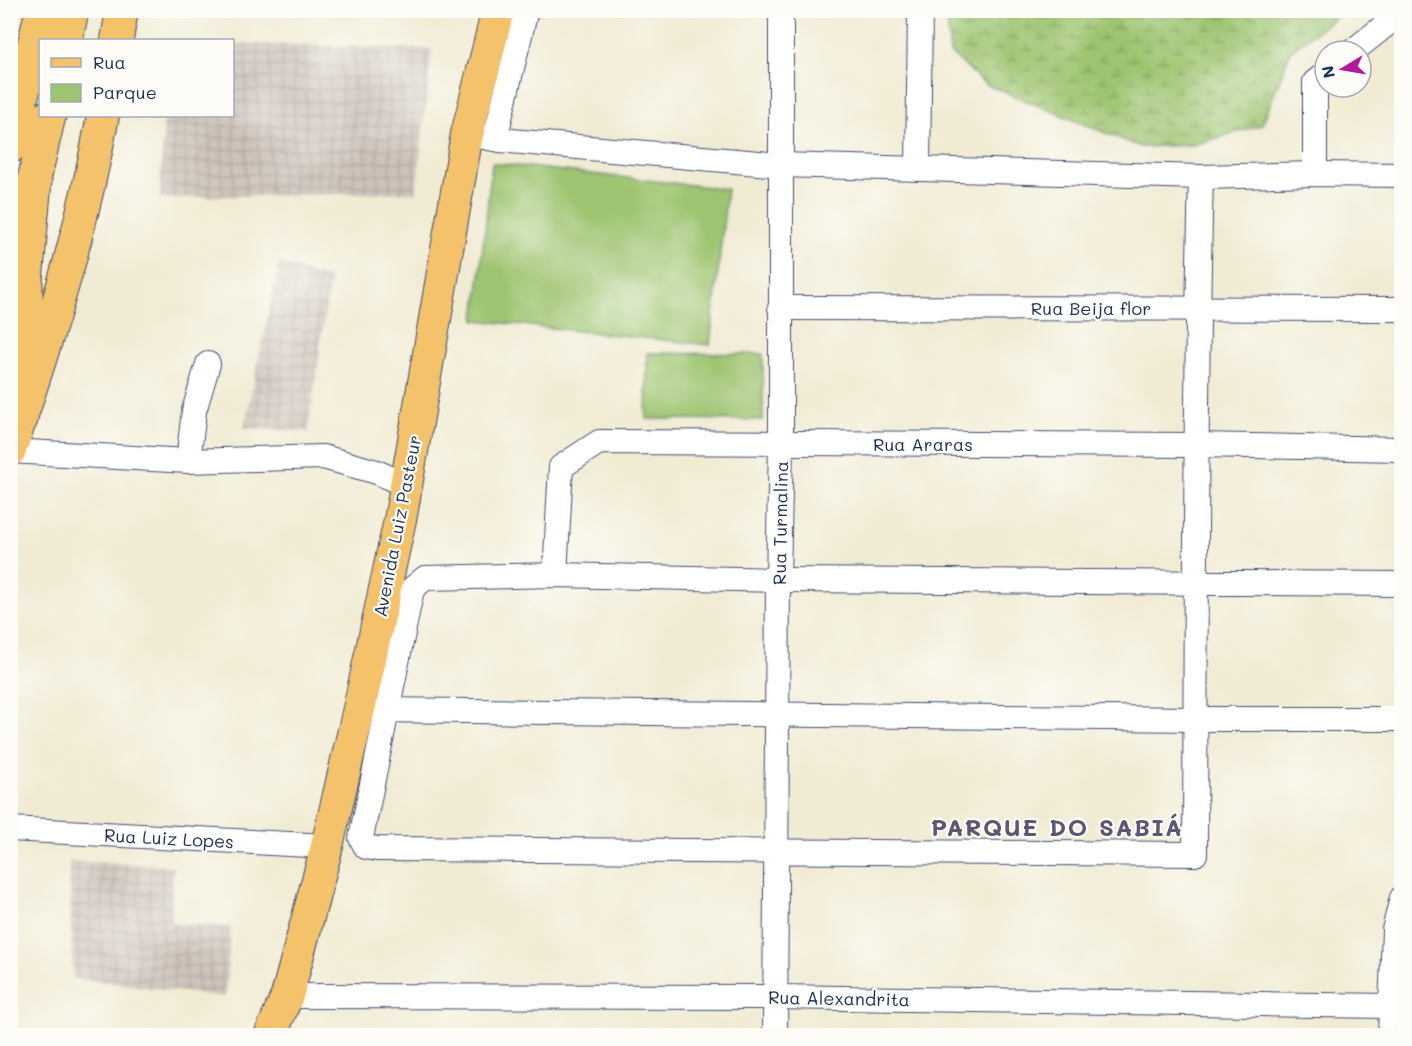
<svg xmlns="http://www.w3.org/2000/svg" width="1412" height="1046" font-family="Mali,sans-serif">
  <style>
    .industrial { fill: url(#industrial-grid) }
    .wetland { fill: url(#wetland-marsh); stroke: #5c7a66; stroke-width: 1.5 }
    .green { fill: #9dc46f; stroke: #5c7a66; stroke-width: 1.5 }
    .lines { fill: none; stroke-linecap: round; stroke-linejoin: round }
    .minor-casing { stroke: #3b4b70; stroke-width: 26 }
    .major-casing { stroke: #3b4b70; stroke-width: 34 }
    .highway-casing { stroke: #3b4b70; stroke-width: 35 }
    .minor { stroke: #fff; stroke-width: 24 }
    .major { stroke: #f3c26a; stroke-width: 32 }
    .highway { stroke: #f3c26a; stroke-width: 33 }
    .labels { text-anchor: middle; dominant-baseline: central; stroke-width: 4.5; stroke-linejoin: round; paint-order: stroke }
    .street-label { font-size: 18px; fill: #1b2f5e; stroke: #fdfcf7 }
    .district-label { font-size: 24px; font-weight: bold; letter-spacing: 1.5px; fill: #5c5773; stroke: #fdfcf7 }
  </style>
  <defs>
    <pattern id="industrial-grid" width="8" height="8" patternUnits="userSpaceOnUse" patternTransform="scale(1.5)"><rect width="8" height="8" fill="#cdc2b9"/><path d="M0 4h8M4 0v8" fill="none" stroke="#afa7a1"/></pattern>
    <pattern id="wetland-marsh" width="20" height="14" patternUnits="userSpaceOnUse" patternTransform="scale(1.5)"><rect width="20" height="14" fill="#9dc46f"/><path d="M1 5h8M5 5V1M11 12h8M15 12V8" fill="none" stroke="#7fa05e"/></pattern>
  </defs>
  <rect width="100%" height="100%" fill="#fdfcf7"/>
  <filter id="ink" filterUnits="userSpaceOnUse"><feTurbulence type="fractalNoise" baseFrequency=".0167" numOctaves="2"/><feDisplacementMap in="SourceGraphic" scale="12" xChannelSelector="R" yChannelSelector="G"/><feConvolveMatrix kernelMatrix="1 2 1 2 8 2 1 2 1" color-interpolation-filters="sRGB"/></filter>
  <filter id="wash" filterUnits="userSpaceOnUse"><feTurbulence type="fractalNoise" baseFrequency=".008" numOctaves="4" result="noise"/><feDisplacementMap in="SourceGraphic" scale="24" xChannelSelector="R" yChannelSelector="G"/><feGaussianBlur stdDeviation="1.35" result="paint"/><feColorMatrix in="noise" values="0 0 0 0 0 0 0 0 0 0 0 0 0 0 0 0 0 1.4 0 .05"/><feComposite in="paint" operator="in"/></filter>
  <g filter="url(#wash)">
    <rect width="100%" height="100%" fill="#f1ebd3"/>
    <!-- industrial -->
    <g class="industrial">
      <path d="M233,43L432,49L416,192L160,198L164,116H232Z"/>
      <path d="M279,263L330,279L308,432L244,428Z"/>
      <path d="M69,861L173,866L171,923L231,927L225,997L73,978Z"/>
    </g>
    <!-- wetland -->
    <path class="wetland" d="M946,11V10L1345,11L1291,50L1262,125L1193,145L1140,147L985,84L950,53Z"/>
    <!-- green -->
    <g class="green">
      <path d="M492,163L727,189L710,345L475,320Z"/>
      <path d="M647,353L763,354V420L646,419Z"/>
    </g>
  </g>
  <g filter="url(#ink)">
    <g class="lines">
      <!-- minor casing -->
      <g class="minor-casing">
        <g id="minor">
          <path d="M1353,51L1402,12"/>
          <path d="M467,134L500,140L781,165L1201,177L1315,174L1402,175"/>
          <path d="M495,139L526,10"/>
          <path d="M918,168L920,10"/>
          <path d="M1315,174V82L1325,74"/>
          <path d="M1201,177C1195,402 1196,628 1195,854L377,849L366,847L361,838L412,589L425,578L555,575L778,580L1402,584"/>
          <path d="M780,308L1402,309"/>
          <path d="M10,451L188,461L323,457L377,472L407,486"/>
          <path d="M188,461L194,411L208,364"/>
          <path d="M555,575L561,467L599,442L1196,445L1402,449"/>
          <path d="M370,710L1196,719H1402"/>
          <path d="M10,829L327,846"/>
          <path d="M287,996L775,997L1391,1006"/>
          <path d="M775,1036L778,580L781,444V10"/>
          <path d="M1390,1036L1394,930L1402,898"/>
        </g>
      </g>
      <!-- major casing -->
      <g class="major-casing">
        <g id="major">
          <path d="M117,40L122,10"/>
          <path d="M10,450C48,340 82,231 103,116"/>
          <path d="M270,1036L287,996L327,846L359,709L401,515L467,134L498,10"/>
        </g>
      </g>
      <!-- highway casing -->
      <g class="highway-casing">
        <g id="highway">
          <path d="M66,40L72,10"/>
          <path d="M10,147L42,10"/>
          <path d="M29,201L49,116"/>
          <path d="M21,419L26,352V281L35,181"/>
        </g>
      </g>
      <!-- minor -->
      <use href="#minor" class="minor"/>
      <!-- major -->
      <use href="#major" class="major"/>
      <!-- highway -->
      <use href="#highway" class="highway"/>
    </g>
  </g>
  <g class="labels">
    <!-- street labels -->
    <g class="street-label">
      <text x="1091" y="308">Rua Beija flor</text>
      <text x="923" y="444">Rua Araras</text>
      <text transform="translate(780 523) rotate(-89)">Rua Turmalina</text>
      <text transform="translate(397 526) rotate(-79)">Avenida Luiz Pasteur</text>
      <text transform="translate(169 838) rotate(3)">Rua Luiz Lopes</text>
      <text transform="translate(839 998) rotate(1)">Rua Alexandrita</text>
    </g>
    <!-- district labels -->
    <g class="district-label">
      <text x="1057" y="826">PARQUE DO SABIÁ</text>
    </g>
  </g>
  <!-- margin -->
  <rect width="1412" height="1046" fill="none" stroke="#fdfcf7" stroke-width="36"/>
  <!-- legend -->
  <rect x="39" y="39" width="195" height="78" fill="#fdfcf7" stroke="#a3aaba" stroke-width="1.5"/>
  <rect x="51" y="58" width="30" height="9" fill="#f3c26a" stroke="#a3aaba" stroke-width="1.5"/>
  <text x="93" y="69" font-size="18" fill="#1b2f5e">Rua</text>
  <rect x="51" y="84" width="30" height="18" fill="#9dc46f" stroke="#a3aaba" stroke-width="1.5"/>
  <text x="93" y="99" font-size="18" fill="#1b2f5e">Parque</text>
  <!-- north arrow -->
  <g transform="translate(1343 69) rotate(259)"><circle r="28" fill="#fdfcf7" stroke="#a3aaba" stroke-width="1.5"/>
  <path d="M0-4.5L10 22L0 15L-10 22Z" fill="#b5179e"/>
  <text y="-9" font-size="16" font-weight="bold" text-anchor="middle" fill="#1b2f5e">N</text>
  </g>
</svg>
